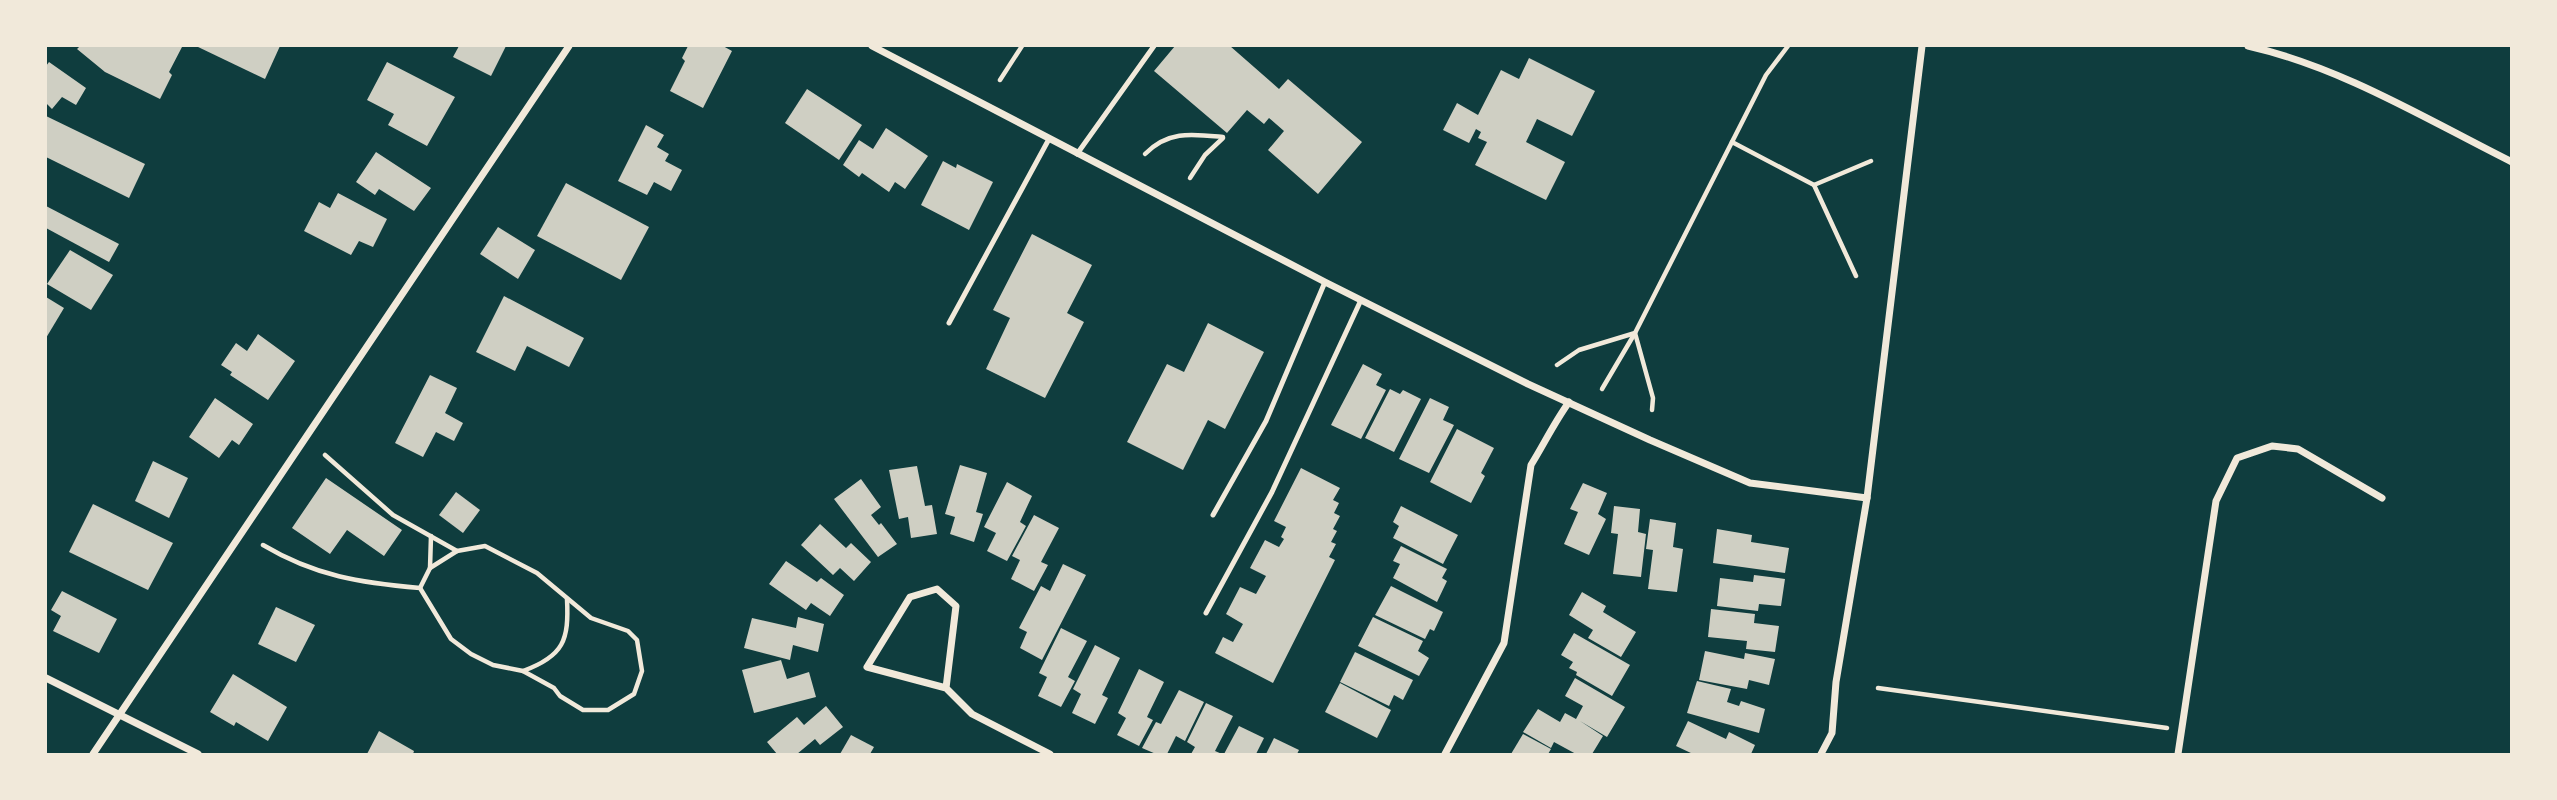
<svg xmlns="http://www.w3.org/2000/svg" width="2557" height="800" font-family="Georgia,serif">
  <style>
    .building { fill: #cfcfc3 }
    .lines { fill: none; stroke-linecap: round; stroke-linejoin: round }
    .path { stroke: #f1e9da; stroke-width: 4.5 }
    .service { stroke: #f1e9da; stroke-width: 5 }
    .minor { stroke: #f1e9da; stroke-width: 7 }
  </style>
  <rect width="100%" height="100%" fill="#0f3d3e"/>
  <!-- building -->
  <g class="building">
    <path d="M80,46H179L182,47L169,72L172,75L160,99L105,72L77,49Z"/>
    <path d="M196,46H280L265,79Z"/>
    <path d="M459,46H506L491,76L453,57Z"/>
    <path d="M688,46H723L732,51L703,108L670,91L685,61L682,58Z"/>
    <path d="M1175,46H1230L1279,89L1288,79L1362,142L1318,194L1268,150L1284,131L1269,118L1264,124L1247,110L1227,133L1154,71Z"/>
    <path d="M1529,58L1595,91L1572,136L1537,119L1526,142L1565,162L1546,200L1475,165L1487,142L1478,138L1481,132L1476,129L1469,143L1443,130L1457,103L1478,115L1501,70L1519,79Z"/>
    <path d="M49,62L86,88L76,105L62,97L52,109L46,103V66Z"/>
    <path d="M387,62L455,97L427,146L388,125L394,114L367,100Z"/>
    <path d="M807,89L862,125L839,160L785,123Z"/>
    <path d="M46,116L145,164L129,198L46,157Z"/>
    <path d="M646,125L664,135L657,147L669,154L665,161L682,170L671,191L654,182L647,195L618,181Z"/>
    <path d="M886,128L928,156L905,189L895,182L889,192L862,173L859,177L843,165L859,140L873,149Z"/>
    <path d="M376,152L431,188L414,211L379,189L375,195L356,182Z"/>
    <path d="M943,161L956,168L957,164L993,182L969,230L921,205Z"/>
    <path d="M566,183L649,227L621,280L537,236Z"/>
    <path d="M338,193L387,219L373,247L359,241L351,255L304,231L319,202L330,208Z"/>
    <path d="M46,206L119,244L109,262L46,228Z"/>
    <path d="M498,227L535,250L518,279L480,254Z"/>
    <path d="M1032,234L1092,265L1067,313L1084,322L1045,398L986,369L1010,318L993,310Z"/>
    <path d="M70,250L113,275L91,310L47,284Z"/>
    <path d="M504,296L584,338L569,367L527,346L515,371L476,352Z"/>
    <path d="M46,297L64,308L46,338Z"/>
    <path d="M1208,323L1264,352L1225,429L1208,420L1183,470L1127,442L1167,364L1184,372Z"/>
    <path d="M258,334L295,361L268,400L230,375L232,372L221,365L236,343L247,351Z"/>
    <path d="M1363,364L1382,374L1376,385L1386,390L1361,439L1331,425Z"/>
    <path d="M430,375L457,388L445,413L463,423L454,441L436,432L423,457L395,443Z"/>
    <path d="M1390,389L1400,394L1403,390L1421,399L1394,452L1365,438Z"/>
    <path d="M215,398L253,424L239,445L232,440L219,458L189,437Z"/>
    <path d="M1430,398L1449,407L1443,420L1454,425L1429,473L1399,459Z"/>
    <path d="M1457,429L1494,448L1481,473L1485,476L1471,503L1430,482Z"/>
    <path d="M153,461L188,478L169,518L135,501Z"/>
    <path d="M960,465L987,473L976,512L983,514L974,542L950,534L955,517L945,514Z"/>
    <path d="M917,466L925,506L932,505L937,534L911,538L908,517L899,519L889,470Z"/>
    <path d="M1301,468L1340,488L1333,500L1339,503L1334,513L1340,516L1333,529L1337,531L1331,542L1336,544L1329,557L1335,560L1273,683L1215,653L1223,637L1233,642L1243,624L1226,614L1240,587L1256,594L1266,576L1250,568L1265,540L1279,547L1284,539L1281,537L1286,527L1274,521Z"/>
    <path d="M326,478L402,530L384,556L347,530L330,554L292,528Z"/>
    <path d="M861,479L881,507L871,515L879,525L881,523L897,544L878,557L834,499Z"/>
    <path d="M1007,482L1032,496L1020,522L1026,526L1007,561L987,551L996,533L984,527Z"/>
    <path d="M1583,483L1607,493L1598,514L1606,519L1589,555L1564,544L1578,512L1570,509Z"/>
    <path d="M456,492L480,510L463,533L439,515Z"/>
    <path d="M93,504L173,543L148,590L69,552Z"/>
    <path d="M1401,506L1458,535L1443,564L1393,538L1399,526L1393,522Z"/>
    <path d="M1614,506L1640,509L1638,532L1646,534L1641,577L1613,574L1618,534L1611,533Z"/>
    <path d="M1034,515L1059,528L1041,562L1048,565L1034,591L1011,579L1020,560L1012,556Z"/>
    <path d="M1650,519L1676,523L1673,547L1683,549L1677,592L1648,589L1653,550L1646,549Z"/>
    <path d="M820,524L846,548L851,543L871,562L854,581L840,568L833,575L801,545Z"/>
    <path d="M1717,529L1752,535L1751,542L1789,548L1785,573L1713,563Z"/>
    <path d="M1401,546L1447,569L1442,578L1447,581L1437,602L1393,578L1400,564L1393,561Z"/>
    <path d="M786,561L817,582L821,578L844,595L830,616L811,603L806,610L769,584Z"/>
    <path d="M1063,564L1086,575L1042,660L1020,648L1027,632L1019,628L1041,586L1050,591Z"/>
    <path d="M1754,575L1785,579L1781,606L1759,604L1758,611L1717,606L1720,578L1753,582Z"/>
    <path d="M1391,586L1443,612L1434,631L1430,629L1425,639L1375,615Z"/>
    <path d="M62,591L117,619L99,653L53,631L61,616L51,610Z"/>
    <path d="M1582,592L1606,606L1603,612L1636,632L1621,657L1588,638L1593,630L1569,615Z"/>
    <path d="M276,607L315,625L296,662L258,644Z"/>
    <path d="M1711,609L1755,614L1754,623L1779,626L1775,652L1746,649L1747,641L1708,637Z"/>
    <path d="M798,617L824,624L818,652L793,645L790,660L744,648L752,618L796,628Z"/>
    <path d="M1373,617L1423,641L1418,651L1429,658L1419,676L1358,646Z"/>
    <path d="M1061,628L1087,641L1068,677L1075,681L1061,707L1038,696L1047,677L1039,673Z"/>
    <path d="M1574,633L1630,665L1612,696L1576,675L1577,672L1569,668L1573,662L1561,655Z"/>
    <path d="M1095,645L1120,658L1102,695L1108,698L1095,724L1072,713L1081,694L1073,689Z"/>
    <path d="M1705,651L1744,659L1745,653L1775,659L1769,685L1749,680L1747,689L1699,680Z"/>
    <path d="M1355,652L1413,680L1403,700L1394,695L1389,706L1340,682Z"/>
    <path d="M781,660L787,679L809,672L816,697L754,713L742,670Z"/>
    <path d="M1139,669L1164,682L1147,717L1153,720L1139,746L1117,735L1126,718L1118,713Z"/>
    <path d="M233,674L287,707L268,741L236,722L234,726L210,712Z"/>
    <path d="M1575,678L1625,707L1607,737L1580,721L1603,736L1592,754H1576L1554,742L1551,748L1523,732L1538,709L1560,722L1565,713L1576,719L1583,706L1565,696Z"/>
    <path d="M1697,681L1731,689L1727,702L1739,706L1741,701L1765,709L1759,733L1687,713Z"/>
    <path d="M1340,683L1391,710L1377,738L1325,712Z"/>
    <path d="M1179,690L1204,702L1185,741L1176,736L1167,754H1156L1142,748L1156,722L1161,724Z"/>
    <path d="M1206,703L1233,716L1215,751L1222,754H1191L1195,747L1187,742Z"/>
    <path d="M826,706L843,727L820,745L815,739L797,754H777L767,742L797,717L804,725Z"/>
    <path d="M1688,721L1726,739L1729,732L1755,745L1751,754H1693L1676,746Z"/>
    <path d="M1239,726L1264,738L1256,754H1224Z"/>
    <path d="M379,731L414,751L413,754H367Z"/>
    <path d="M1523,734L1551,749L1548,754H1511Z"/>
    <path d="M851,735L874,747L870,754H840Z"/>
    <path d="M1274,738L1299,750L1297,754H1266Z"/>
  </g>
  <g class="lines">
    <!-- path -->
    <g class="path">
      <path d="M1000,80L1022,46"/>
      <path d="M1732,142L1814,185L1871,161"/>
      <path d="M1145,154C1168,130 1193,134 1223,137"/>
      <path d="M1190,178L1205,155L1223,138"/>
      <path d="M1814,185L1856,276"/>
      <path d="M1635,333L1653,398L1652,410"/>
      <path d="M1557,365L1579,350L1635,333L1766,75L1788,46"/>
      <path d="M1602,389L1635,333"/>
      <path d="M263,545C315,576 361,583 420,588L451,639L471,654L493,665L523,671L554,688L560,696L583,710H608L634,694L642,671L637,640L628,631L591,618L537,573L485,546L457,551L393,515L325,455"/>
      <path d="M430,568L457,551"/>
      <path d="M420,588L430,568L431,536"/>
      <path d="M523,671C564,656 569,640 567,599"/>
      <path d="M1878,688L2167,728"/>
    </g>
    <!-- service -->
    <g class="service">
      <path d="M1077,154L1154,46"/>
      <path d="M949,323L1049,139"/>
      <path d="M1213,515L1266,421L1325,282"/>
      <path d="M1206,613L1272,492L1361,300"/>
    </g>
    <!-- minor -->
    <g class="minor">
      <path d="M872,46L1325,282L1528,384L1650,440L1750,483L1867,498"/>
      <path d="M2248,46C2341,67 2426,119 2512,162"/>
      <path d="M46,678L198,754"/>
      <path d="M946,688L956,606L937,589L910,597L867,667L946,688L972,714L1050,754"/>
      <path d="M93,754L569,46"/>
      <path d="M1445,754L1504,643L1531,465C1544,444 1554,423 1569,402"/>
      <path d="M1821,754L1832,733L1836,682L1867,498L1922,46"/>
      <path d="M2178,754L2216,501L2237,458L2272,446L2298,449L2382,498"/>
    </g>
  </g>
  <!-- border -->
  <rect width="2557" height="800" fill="none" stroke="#f1e9da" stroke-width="94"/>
</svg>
